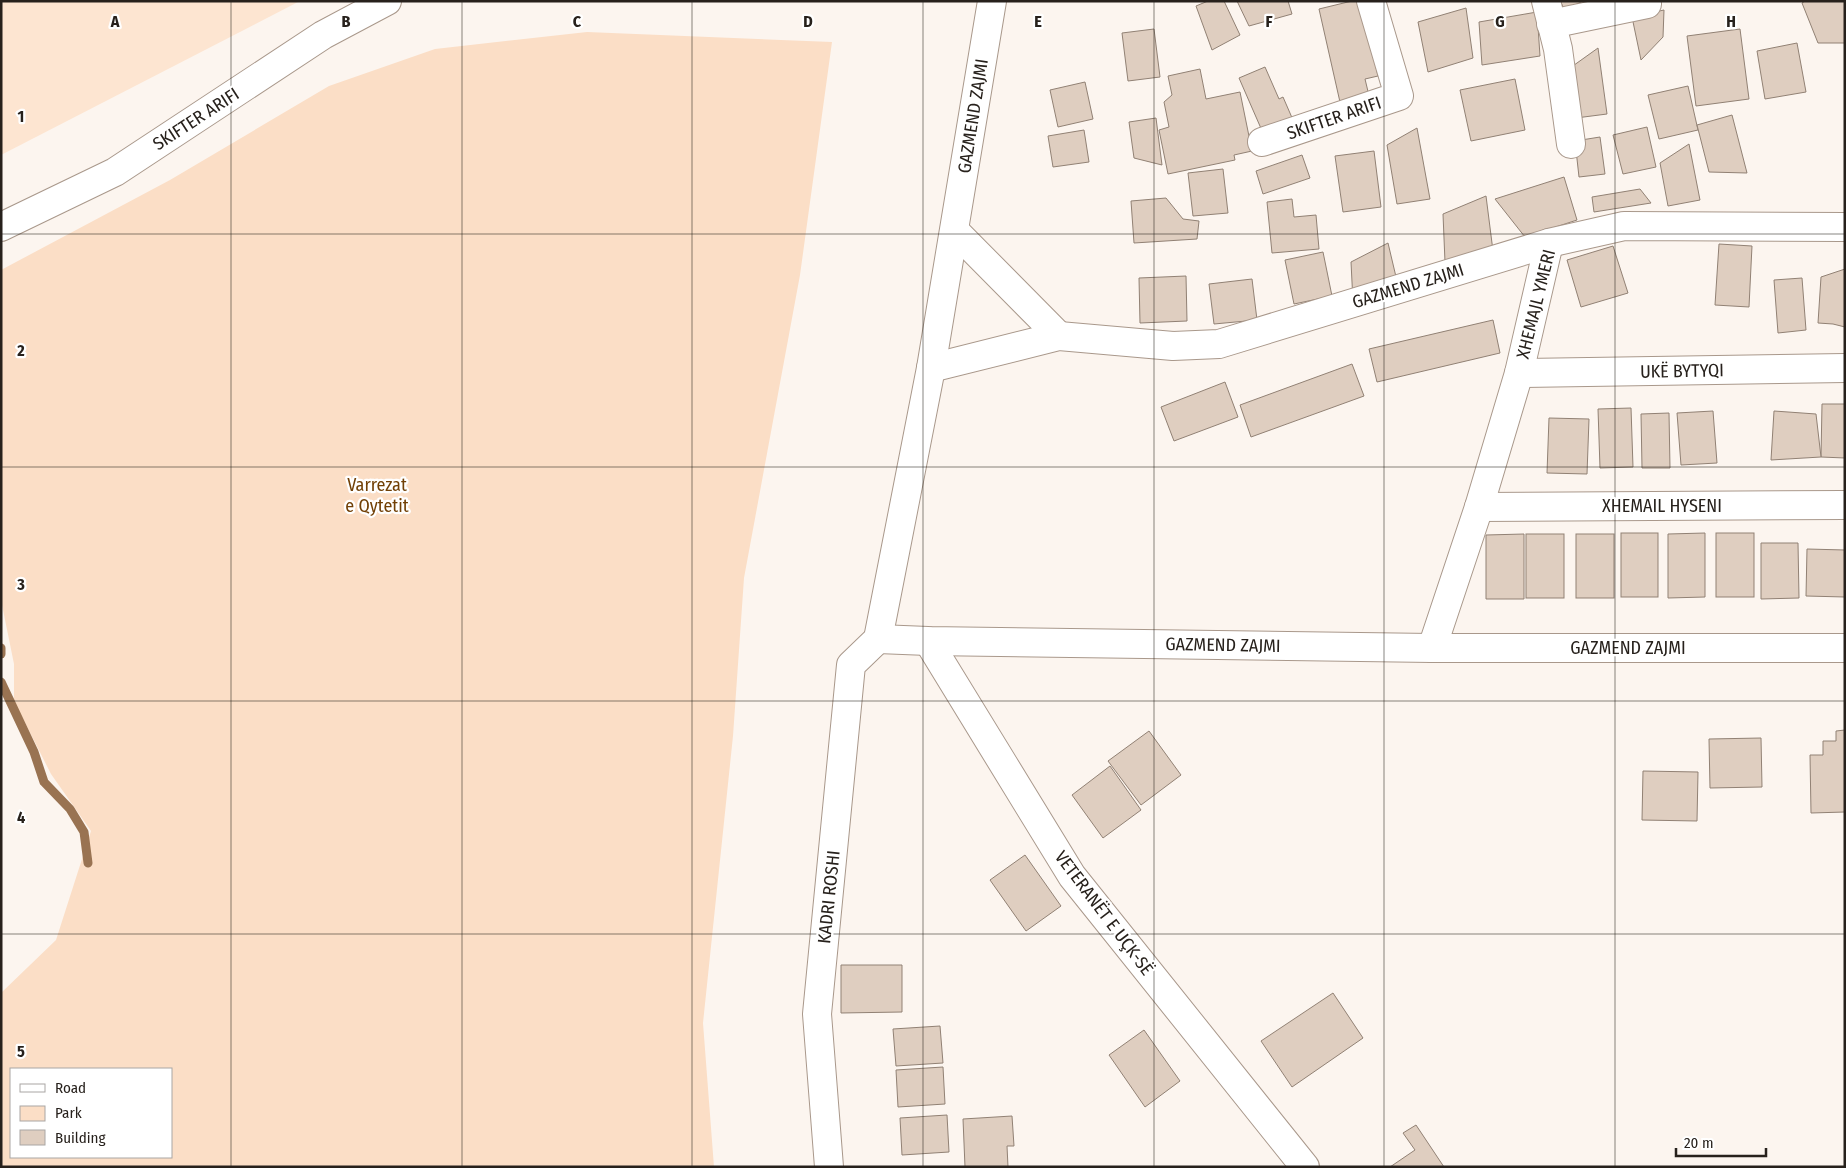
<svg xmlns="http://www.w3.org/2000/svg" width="1846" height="1168" font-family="'Fira Sans Condensed',sans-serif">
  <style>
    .built { fill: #fde5d1 }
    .green { fill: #fbdec6; fill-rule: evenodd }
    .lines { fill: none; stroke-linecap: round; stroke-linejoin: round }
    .stream { stroke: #997352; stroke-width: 9 }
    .building { fill: #dfcec0; stroke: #918174 }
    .minor-casing { stroke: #a9988b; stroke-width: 30 }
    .minor { stroke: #fff; stroke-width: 28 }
    .grid { fill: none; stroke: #27211c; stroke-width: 1; stroke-opacity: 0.55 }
    .labels { text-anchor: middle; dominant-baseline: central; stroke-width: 4.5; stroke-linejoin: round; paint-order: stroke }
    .street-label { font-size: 18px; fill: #27211c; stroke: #fff }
    .park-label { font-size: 18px; fill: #714006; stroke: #fff }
    .grid-label { font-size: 16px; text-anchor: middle; font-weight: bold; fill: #27211c; stroke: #fff; stroke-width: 4.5; stroke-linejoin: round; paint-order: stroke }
  </style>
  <rect width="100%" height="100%" fill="#fcf5ef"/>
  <!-- built -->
  <path class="built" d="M1,1H300L1,155Z"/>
  <!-- green -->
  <path class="green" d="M587,32L832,42L800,275L744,578L733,736L703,1023L714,1167H1V993L56,940L91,831L51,774L14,701V664L1,600V270L170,180L329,86L435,49ZM11,1069H171V1157H11Z"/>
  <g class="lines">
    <!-- stream -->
    <g class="stream">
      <path d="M1,648V654"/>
      <path d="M1,682L34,752L44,782L70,809L84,832L88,863"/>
    </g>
  </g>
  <!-- building -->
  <g class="building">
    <path d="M1208,1H1224L1240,35L1212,50L1196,6Z"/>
    <path d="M1237,1H1288L1292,14L1249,26Z"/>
    <path d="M1352,1H1361L1378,76L1365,79L1371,104L1342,111L1319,9Z"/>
    <path d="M1560,1H1583L1565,10Z"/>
    <path d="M1805,1H1845V43H1818L1802,3Z"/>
    <path d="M1466,8L1473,58L1428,72L1418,22Z"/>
    <path d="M1664,10L1663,37L1641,60L1632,17Z"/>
    <path d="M1537,12L1540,56L1482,65L1479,22Z"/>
    <path d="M1154,29L1160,77L1128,81L1122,33Z"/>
    <path d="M1740,29L1749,99L1696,106L1687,36Z"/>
    <path d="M1797,43L1806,92L1765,99L1757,51Z"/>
    <path d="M1598,48L1607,114L1576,118L1570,68Z"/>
    <path d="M1265,67L1279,99L1283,97L1293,120L1263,133L1239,78Z"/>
    <path d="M1200,69L1206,99L1240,92L1252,151L1234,155L1235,160L1168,174L1159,130L1169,127L1164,102L1172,95L1168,76Z"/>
    <path d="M1515,79L1525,130L1471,141L1460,90Z"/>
    <path d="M1085,82L1093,119L1058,127L1050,90Z"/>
    <path d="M1688,86L1698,130L1659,139L1648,95Z"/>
    <path d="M1732,115L1747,173L1709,172L1697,125Z"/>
    <path d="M1156,118L1162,165L1134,158L1129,122Z"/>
    <path d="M1647,127L1656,167L1623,174L1613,135Z"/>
    <path d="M1417,128L1430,199L1397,204L1387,145Z"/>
    <path d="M1084,130L1089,162L1053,167L1048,136Z"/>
    <path d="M1600,137L1605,174L1579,177L1575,141Z"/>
    <path d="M1689,144L1700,200L1668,206L1660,163Z"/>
    <path d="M1374,151L1381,207L1343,212L1335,156Z"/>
    <path d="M1302,155L1310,178L1263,194L1256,171Z"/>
    <path d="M1223,169L1228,213L1193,216L1188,173Z"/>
    <path d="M1564,177L1577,220L1525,237L1495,199Z"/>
    <path d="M1640,189L1651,203L1594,212L1592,197Z"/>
    <path d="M1486,196L1493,251L1445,262L1443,214Z"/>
    <path d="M1166,198L1183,219L1199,221L1197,239L1134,243L1131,201Z"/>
    <path d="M1292,199L1294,217L1316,215L1319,249L1272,253L1267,202Z"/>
    <path d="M1388,243L1397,281L1353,302L1351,262Z"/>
    <path d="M1719,244L1752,246L1749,307L1715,305Z"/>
    <path d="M1613,246L1628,293L1581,307L1567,260Z"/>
    <path d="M1323,252L1332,296L1294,304L1285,260Z"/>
    <path d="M1845,269V327L1833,324L1818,323L1821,277Z"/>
    <path d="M1186,276L1187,321L1140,323L1139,278Z"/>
    <path d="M1802,278L1806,330L1778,333L1774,280Z"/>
    <path d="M1252,279L1257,320L1214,324L1209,284Z"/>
    <path d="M1493,320L1500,353L1377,382L1369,349Z"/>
    <path d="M1352,364L1364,396L1251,437L1240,405Z"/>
    <path d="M1225,382L1238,417L1174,441L1161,407Z"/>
    <path d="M1822,404H1845V458L1821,457Z"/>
    <path d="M1631,408L1633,467L1600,468L1598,409Z"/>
    <path d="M1713,411L1717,463L1681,465L1677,413Z"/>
    <path d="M1774,411L1816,414L1821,457L1771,460Z"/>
    <path d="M1669,413L1670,468H1642L1641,414Z"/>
    <path d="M1549,418L1589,419L1587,474L1547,473Z"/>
    <rect x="1621" y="533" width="37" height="64"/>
    <path d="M1705,533V597L1668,598V534Z"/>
    <rect x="1716" y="533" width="38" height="64"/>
    <path d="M1524,534V599H1486V535Z"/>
    <rect x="1526" y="534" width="38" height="64"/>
    <rect x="1576" y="534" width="38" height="64"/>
    <path d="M1761,543H1798L1799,598L1761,599Z"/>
    <path d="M1807,549L1845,550V597L1806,596Z"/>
    <path d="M1845,730V812L1811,813L1810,755H1823V741H1836V731Z"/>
    <path d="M1149,731L1181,775L1141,805L1108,761Z"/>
    <path d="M1761,738L1762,787L1710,788L1709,739Z"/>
    <path d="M1110,766L1141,810L1103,838L1072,795Z"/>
    <path d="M1643,771L1698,772L1697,821L1642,820Z"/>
    <path d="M1025,855L1061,906L1026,931L990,880Z"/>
    <path d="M841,965H902V1012L841,1013Z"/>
    <path d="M1333,993L1363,1038L1292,1087L1261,1041Z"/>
    <path d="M940,1026L943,1063L896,1066L893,1029Z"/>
    <path d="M1144,1030L1180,1081L1145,1107L1109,1055Z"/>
    <path d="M943,1067L945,1104L898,1107L896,1070Z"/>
    <path d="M947,1115L949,1152L902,1155L900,1118Z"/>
    <path d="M1012,1116L1014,1146H1007L1008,1167H965L963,1119Z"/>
    <path d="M1416,1125L1444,1167H1390L1415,1150L1403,1133Z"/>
  </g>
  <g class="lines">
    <!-- minor casing -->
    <g class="minor-casing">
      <g id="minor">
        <path d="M1546,1L1558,49L1571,144"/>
        <path d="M1551,24L1647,4"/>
        <path d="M1262,142L1399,96L1371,1"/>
        <path d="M1,227L115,172L323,35L387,1"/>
        <path d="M955,231L1059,336"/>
        <path d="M931,368L1059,336L1173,346L1219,344L1549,243L1624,226L1845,227"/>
        <path d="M1519,373L1845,368"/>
        <path d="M1479,507L1845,505"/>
        <path d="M878,639L928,641L1432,648H1845"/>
        <path d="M878,639L931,368L992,1"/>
        <path d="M928,641L1072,876L1305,1167"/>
        <path d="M1432,648L1479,507L1519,373L1549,243"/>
        <path d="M829,1167L817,1014L851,665L878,639"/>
      </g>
    </g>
    <!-- minor -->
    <use href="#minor" class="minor"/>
  </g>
  <!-- grid -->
  <path class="grid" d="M231,1V1167M462,1V1167M692,1V1167M923,1V1167M1154,1V1167M1384,1V1167M1615,1V1167M1,234H1845M1,467H1845M1,701H1845M1,934H1845"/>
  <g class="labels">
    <!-- street labels -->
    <g class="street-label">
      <text transform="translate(973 116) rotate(-81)">GAZMEND ZAJMI</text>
      <text transform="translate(1334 118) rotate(-19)">SKIFTER ARIFI</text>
      <text transform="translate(196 119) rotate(-33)">SKIFTER ARIFI</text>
      <text transform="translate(1408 286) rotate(-17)">GAZMEND ZAJMI</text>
      <text transform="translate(1536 304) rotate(-76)">XHEMAJL YMERI</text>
      <text transform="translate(1682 371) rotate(-1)">UKË BYTYQI</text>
      <text x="1662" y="506">XHEMAIL HYSENI</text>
      <text transform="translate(1223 645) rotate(1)">GAZMEND ZAJMI</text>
      <text x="1628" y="648">GAZMEND ZAJMI</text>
      <text transform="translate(829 897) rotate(-84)">KADRI ROSHI</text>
      <text transform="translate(1104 913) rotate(53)">VETERANËT E UÇK-SË</text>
    </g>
    <!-- park labels -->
    <g class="park-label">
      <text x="377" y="485">Varrezat<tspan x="377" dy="21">e Qytetit</tspan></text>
    </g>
  </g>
  <g class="grid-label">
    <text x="115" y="27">A</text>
    <text x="346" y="27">B</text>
    <text x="577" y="27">C</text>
    <text x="808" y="27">D</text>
    <text x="1038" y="27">E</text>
    <text x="1269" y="27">F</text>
    <text x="1500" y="27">G</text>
    <text x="1731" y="27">H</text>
    <text x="21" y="122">1</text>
    <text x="21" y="356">2</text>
    <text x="21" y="590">3</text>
    <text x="21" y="823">4</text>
    <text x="21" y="1057">5</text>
  </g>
  <!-- border -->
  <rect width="1846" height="1168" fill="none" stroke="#27211c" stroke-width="5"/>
  <!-- legend -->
  <rect x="10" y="1068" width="162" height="90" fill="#ffffff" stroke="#a9a6a4"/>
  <rect x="20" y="1084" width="25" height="8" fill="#ffffff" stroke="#a9a6a4"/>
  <text x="55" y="1093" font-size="15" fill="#27211c">Road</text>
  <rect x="20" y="1106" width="25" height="15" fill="#fbdec6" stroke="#a9a6a4"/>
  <text x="55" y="1118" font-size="15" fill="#27211c">Park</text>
  <rect x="20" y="1130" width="25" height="15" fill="#dfcec0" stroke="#a9a6a4"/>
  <text x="55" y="1143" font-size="15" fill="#27211c">Building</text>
  <!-- scale -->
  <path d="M1676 1148v8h90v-8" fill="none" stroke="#27211c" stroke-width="2.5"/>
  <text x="1684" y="1148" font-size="15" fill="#27211c" stroke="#ffffff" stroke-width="4" paint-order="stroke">20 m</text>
</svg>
